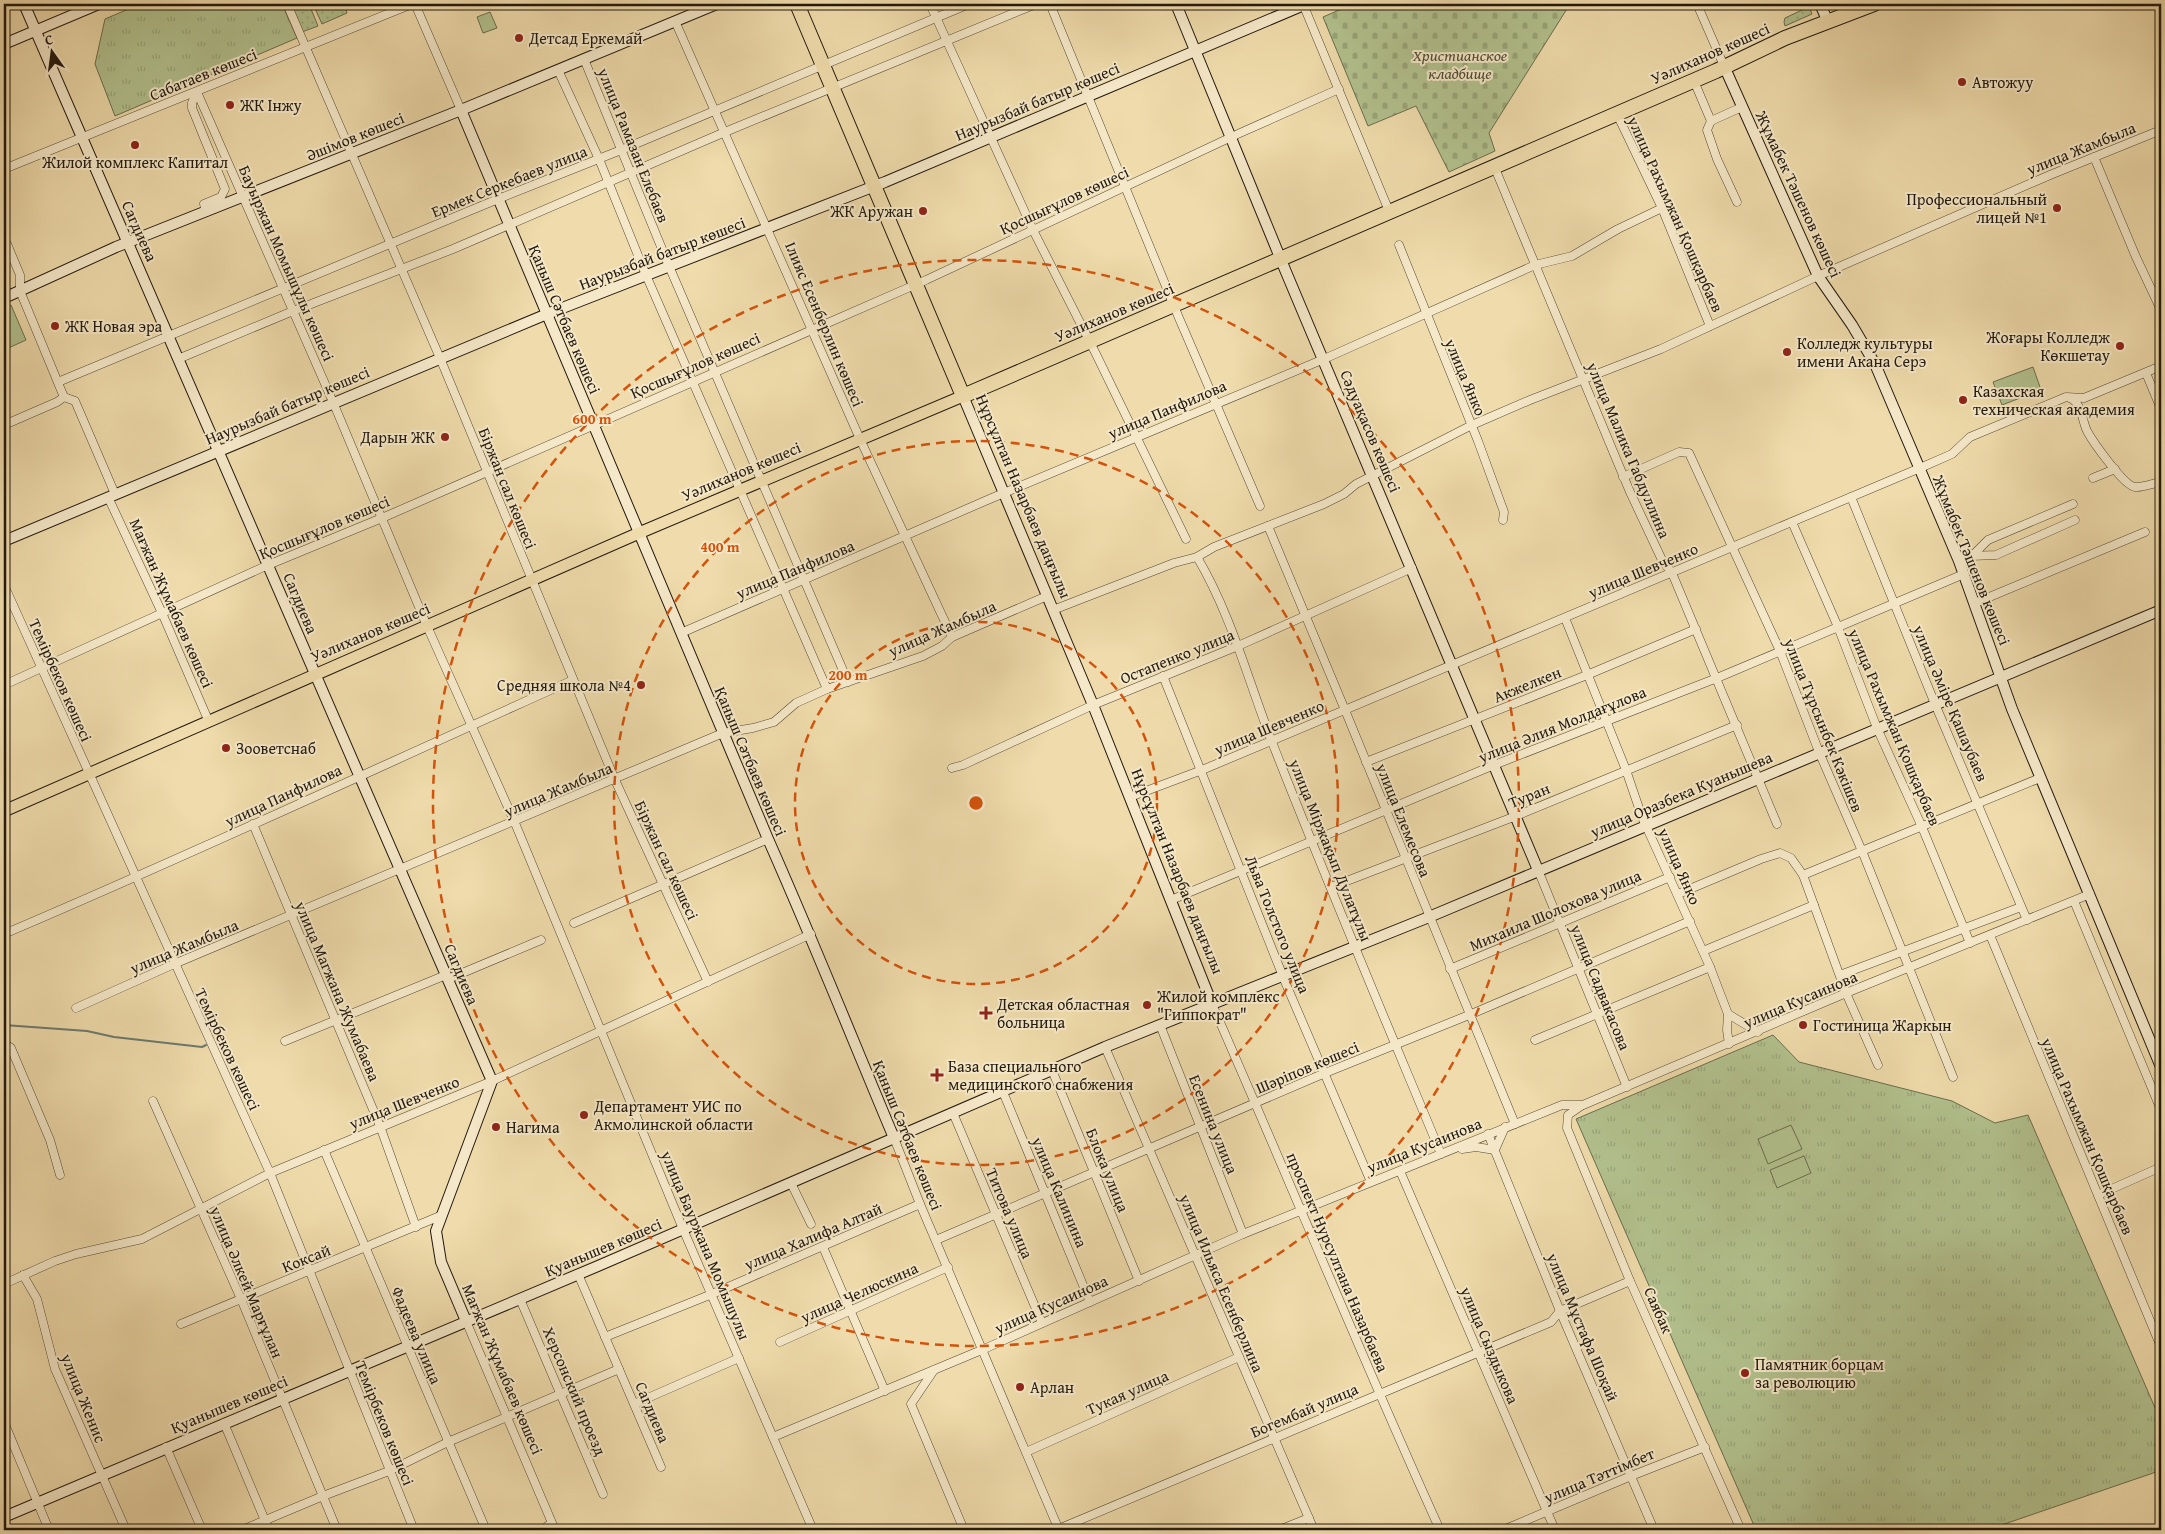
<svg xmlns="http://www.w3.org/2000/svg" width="2165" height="1534" font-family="'Gentium Book Plus',serif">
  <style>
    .grass { fill: url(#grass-dots); stroke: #6a6d4e }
    .cemetery { fill: url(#cemetery-stones); stroke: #6a6d4e }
    .park { fill: url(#park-tufts); stroke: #6a6d4e }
    .garden { fill: #b2c18e; stroke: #6a6d4e }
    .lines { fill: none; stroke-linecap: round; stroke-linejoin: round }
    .stream { stroke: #6b7a6f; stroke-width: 2 }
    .street-casing { stroke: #554a35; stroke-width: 9 }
    .secondary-casing { stroke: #22190e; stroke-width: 12 }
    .primary-casing { stroke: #22190e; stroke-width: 13 }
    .highway-casing { stroke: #22190e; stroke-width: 16 }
    .street { stroke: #f5e8c8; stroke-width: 8 }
    .secondary { stroke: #f5e8c8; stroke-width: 10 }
    .primary { stroke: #efdbab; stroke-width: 11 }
    .highway { stroke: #efdbab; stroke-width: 14 }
    .ring { fill: none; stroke: #d4530c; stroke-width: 2.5; stroke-dasharray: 9 6 }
    .poi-dot { fill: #8f2418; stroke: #f5e8c8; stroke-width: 2 }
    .labels { text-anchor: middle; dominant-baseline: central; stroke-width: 4; stroke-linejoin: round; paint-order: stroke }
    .poi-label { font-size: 16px; fill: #22190e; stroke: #f5e8c8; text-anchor: start }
    .street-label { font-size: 16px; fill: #22190e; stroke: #f5e8c8 }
    .park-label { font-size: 16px; font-style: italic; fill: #4d4b34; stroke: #f5e8c8 }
    .centre { fill: #d4530c; stroke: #f5e8c8; stroke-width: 2.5 }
    .ring-label { font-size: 15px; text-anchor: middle; font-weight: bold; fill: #d4530c; stroke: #f5e8c8; stroke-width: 4; stroke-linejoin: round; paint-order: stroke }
  </style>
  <defs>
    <pattern id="grass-dots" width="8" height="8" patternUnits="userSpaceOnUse" patternTransform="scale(1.25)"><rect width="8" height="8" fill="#b2c18e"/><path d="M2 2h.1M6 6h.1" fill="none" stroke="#99a579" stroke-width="1.8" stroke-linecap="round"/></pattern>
    <pattern id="cemetery-stones" width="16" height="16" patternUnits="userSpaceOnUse" patternTransform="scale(1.25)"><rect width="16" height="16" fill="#b2c18e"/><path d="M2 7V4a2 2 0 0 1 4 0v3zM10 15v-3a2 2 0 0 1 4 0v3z" fill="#99a579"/></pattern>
    <pattern id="park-tufts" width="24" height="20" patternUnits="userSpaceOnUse" patternTransform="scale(1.25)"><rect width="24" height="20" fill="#b2c18e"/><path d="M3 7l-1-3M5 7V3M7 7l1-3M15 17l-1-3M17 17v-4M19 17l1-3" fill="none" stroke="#99a579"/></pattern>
  </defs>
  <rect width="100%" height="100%" fill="#efdbab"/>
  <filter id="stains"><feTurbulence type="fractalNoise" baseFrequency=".004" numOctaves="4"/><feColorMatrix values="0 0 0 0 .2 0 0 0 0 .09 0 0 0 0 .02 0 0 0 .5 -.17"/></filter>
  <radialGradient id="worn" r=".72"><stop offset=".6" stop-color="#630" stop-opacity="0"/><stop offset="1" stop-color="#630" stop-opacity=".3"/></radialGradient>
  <!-- grass -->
  <g class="grass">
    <path d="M295,4H309L318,26L302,32L291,6Z"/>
    <path d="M313,4H344L347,13L322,24Z"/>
    <path d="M1805,4H1808L1812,14L1785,26L1784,22L1785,18L1802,10Z"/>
  </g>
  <!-- cemetery -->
  <path class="cemetery" d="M1353,4H1570L1489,133L1495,151L1449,172L1416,106L1368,126L1323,17Z"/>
  <!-- park -->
  <g class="park">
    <path d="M140,4H282L297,38L115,116L95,64L105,19Z"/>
    <path d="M1773,1035L1799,1062L1952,1101L1995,1123L2028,1115L2159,1417V1471L1987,1530H1756L1576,1119Z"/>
  </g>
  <!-- garden -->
  <g class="garden">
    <path d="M490,12L497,28L483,33L477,17Z"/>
    <path d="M11,305L26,340L4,350V308Z"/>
    <path d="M2033,367L2041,390L2002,405L1993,382Z"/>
    <path d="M1791,1125L1802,1149L1768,1164L1758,1139Z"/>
    <path d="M1804,1156L1811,1173L1777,1188L1770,1170Z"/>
  </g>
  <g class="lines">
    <!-- stream -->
    <path class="stream" d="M4,1025L87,1031L114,1037L202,1047L206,1045"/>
    <!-- street casing -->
    <g class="street-casing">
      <g id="street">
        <path d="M287,4L440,358L615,780L708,982"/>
        <path d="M415,4L461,110"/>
        <path d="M930,4L1033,230L1095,352L1186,539"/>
        <path d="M1050,4L1179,318L1260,506"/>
        <path d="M1303,4L1389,211"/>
        <path d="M1697,4L1724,66"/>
        <path d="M675,21L860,439L952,637"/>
        <path d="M584,59L669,266L848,682"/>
        <path d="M558,70L599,159L646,275L827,689"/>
        <path d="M1694,81L1711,121"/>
        <path d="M197,92L333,402L427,626L515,823L683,1229L813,1530"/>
        <path d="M197,92L192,103V108L225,189L221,197L204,204L206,212"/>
        <path d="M1617,114L1662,208L1710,326"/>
        <path d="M2094,157L2136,257L2161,310"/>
        <path d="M1494,166L1630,492L1662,560L1672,573L1777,824"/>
        <path d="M4,169L412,4"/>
        <path d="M1737,202L1717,159L1707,130L1711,121L1742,107"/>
        <path d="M7,244L20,275V291L61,390L64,397L75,401L115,494"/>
        <path d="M1399,245L1478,441L1504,512L1503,520"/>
        <path d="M178,359L293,311L453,249L725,132L1036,4"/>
        <path d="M2146,373L2161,409"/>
        <path d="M58,382L498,199L621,150L969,4"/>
        <path d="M2070,398C2082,403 2082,421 2087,431C2093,442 2124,486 2135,487C2142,488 2154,483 2161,482"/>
        <path d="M4,425L57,402L64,397"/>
        <path d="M1623,477L1679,452L1689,453L1780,651L1819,752L1862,851L1953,1077"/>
        <path d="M2093,478L2115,469"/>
        <path d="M108,497L162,613L209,722"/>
        <path d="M1851,497L1935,704L2027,920"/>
        <path d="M1792,522L1838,627L1877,728L1922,827L1970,943"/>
        <path d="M1268,526L1345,710L1515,1124"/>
        <path d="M1971,556L1996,555L2075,520"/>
        <path d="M1197,557C1231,614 1248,680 1272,742C1326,880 1384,1017 1441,1154"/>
        <path d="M1959,561L1975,553L1988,540L2073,504"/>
        <path d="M4,585L270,1173L414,1530"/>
        <path d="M1975,603L2145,532"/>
        <path d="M1053,610L1174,563L1197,557L1214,547L1324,504L1344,494L1356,484L1472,425L1530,400L1661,349L1818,276L2050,175L2161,130"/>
        <path d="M1565,618L1626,770L1642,817L1710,967L1728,1014L1727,1030L1729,1044"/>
        <path d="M681,633L992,498L1324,359L1535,265L1572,256L1618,229L1662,208"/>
        <path d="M1163,676L1286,984L1371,1182"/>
        <path d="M4,685L268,565L382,518L926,280L1240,133L1339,89"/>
        <path d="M1366,762L1587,675L1696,629"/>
        <path d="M952,768L963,765L1093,705L1238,646L1412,568"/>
        <path d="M1130,797L1202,770L1920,468L1952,454L1970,437L2066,397L2084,398L2161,366"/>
        <path d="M253,824L380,1126L416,1227"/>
        <path d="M1538,870L1627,1087"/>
        <path d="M1803,875L2040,778"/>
        <path d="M1331,887L1516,816L1737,725"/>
        <path d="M1678,894L1761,859L1780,853L1791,858L1803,875L1846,993L1878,1065"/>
        <path d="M1171,900L1494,765L1717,678L1964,574"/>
        <path d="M2074,901L2161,1110"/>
        <path d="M574,923L768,839"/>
        <path d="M4,934C195,853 383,765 573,680"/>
        <path d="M1990,935L2161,1347"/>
        <path d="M1703,951L1814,905"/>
        <path d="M1450,969L1670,877"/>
        <path d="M1840,975L2021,907"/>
        <path d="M448,979L541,940"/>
        <path d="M1212,1004C1289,1179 1361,1356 1440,1530"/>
        <path d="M76,1008L174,964L723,733L753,728L774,722L796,703L827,689L923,656L942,646L952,637L1047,596"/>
        <path d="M1728,1014L1758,1032"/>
        <path d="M1160,1025L1243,1234"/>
        <path d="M1535,1040L1710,967"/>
        <path d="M285,1041L446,975"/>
        <path d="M4,1043L11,1048L50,1140L60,1175"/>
        <path d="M1105,1047L1314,1530"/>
        <path d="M1052,1070L1139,1281"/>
        <path d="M1003,1092L1090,1302"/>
        <path d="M153,1101L241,1299L337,1530"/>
        <path d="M1581,1106L1568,1115L1567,1128L1630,1281L1741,1530"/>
        <path d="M953,1113L1042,1323"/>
        <path d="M1488,1134L1560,1311L1654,1530"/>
        <path d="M894,1138L920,1204L1059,1530"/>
        <path d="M1462,1149L1476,1147L1495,1150L1505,1127"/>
        <path d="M324,1150L486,1530"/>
        <path d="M1400,1171L1555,1530"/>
        <path d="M791,1183L811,1224"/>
        <path d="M2098,1195L2161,1167"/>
        <path d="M936,1240L1325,1073L1469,1015L1690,921"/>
        <path d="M823,1247L885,1391"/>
        <path d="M578,1274L661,1467"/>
        <path d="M23,1275L37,1299L55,1369L126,1530"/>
        <path d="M4,1284L55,1261L76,1254L142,1239L270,1173L492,1081L811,934"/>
        <path d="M520,1299L603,1494"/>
        <path d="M466,1321L555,1530"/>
        <path d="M181,1324L440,1216"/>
        <path d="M605,1337L712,1294L920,1204"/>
        <path d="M780,1342L948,1267"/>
        <path d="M934,1370L911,1404L964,1530"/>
        <path d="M634,1404L739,1358"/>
        <path d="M4,1422L49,1530"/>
        <path d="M224,1423L269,1530"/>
        <path d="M773,1437L984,1349L1243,1234L1562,1105H1583L1846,993L2090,894"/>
        <path d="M166,1447L202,1530"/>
        <path d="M1026,1452L1239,1357"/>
        <path d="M242,1530L323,1496L389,1471L448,1442L619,1369"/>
        <path d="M543,1530L551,1523"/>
        <path d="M1056,1530L1551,1322L1560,1311L1630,1281"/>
        <path d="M1279,1530L1309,1518"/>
        <path d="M1503,1530L1631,1476L1705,1447"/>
      </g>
    </g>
    <!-- secondary casing -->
    <g class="secondary-casing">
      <g id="secondary">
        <path d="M24,4L492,1081L436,1231L441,1262L466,1321"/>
        <path d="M1176,4L1286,272L1538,870"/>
        <path d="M1820,4L1828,22"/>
        <path d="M4,44L99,4"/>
        <path d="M1724,66L1818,276L1852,325L1875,364L1959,561L2012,709L2161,1067"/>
        <path d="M461,110L768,839C812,938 852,1038 894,1138"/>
        <path d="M4,298L116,247L461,110L717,4"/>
        <path d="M963,396L1093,705L1212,1004"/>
        <path d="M4,541L547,314L885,182L1304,5"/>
        <path d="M4,1517L598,1266L1105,1047L1429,917L2161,610"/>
      </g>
    </g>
    <!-- primary casing -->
    <g class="primary-casing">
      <path id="primary" d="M4,811L639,533L963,396"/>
    </g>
    <!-- highway casing -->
    <g class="highway-casing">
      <path id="highway" d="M797,4L963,396L1716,71L1785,38L1874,4"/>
    </g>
    <!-- street -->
    <use href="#street" class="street"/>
    <!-- secondary -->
    <use href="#secondary" class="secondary"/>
    <!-- primary -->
    <use href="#primary" class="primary"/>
    <!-- highway -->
    <use href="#highway" class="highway"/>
  </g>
  <!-- distance rings -->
  <g class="ring">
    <circle cx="976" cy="803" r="181"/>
    <circle cx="976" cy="803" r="362"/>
    <circle cx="976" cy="803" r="543"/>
  </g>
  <!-- markers -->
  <g class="poi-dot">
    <circle cx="519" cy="38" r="5"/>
    <circle cx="1962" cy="82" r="5"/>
    <circle cx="230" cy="105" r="5"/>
    <circle cx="135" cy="145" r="5"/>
    <circle cx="2057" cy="208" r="5"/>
    <circle cx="923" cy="211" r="5"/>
    <circle cx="55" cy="326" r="5"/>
    <circle cx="2120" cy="346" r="5"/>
    <circle cx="1787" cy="352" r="5"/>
    <circle cx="1963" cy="400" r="5"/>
    <circle cx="445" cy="437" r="5"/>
    <circle cx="641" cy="685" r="5"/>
    <circle cx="226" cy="748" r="5"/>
    <circle cx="1147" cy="1005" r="5"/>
    <path d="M983.5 1005.5h5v5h5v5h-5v5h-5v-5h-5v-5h5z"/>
    <circle cx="1803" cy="1025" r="5"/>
    <path d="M934.5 1067.5h5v5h5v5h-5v5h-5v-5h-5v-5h5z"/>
    <circle cx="584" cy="1115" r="5"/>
    <circle cx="496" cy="1127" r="5"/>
    <circle cx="1745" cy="1373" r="5"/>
    <circle cx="1020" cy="1387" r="5"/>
  </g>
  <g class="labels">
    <!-- poi labels -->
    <g class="poi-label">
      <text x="529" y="38">Детсад Еркемай</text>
      <text x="1972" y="82">Автожуу</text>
      <text x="240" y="105">ЖК Інжу</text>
      <text x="135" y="162" text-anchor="middle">Жилой комплекс Капитал</text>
      <text x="2047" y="199" text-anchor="end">Профессиональный<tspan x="2047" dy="18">лицей №1</tspan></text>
      <text x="913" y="211" text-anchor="end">ЖК Аружан</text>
      <text x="65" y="326">ЖК Новая эра</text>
      <text x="2110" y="337" text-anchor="end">Жоғары Колледж<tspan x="2110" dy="18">Көкшетау</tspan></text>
      <text x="1797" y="343">Колледж культуры<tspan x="1797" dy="18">имени Акана Серэ</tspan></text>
      <text x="1973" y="391">Казахская<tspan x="1973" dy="18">техническая академия</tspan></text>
      <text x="435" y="437" text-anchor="end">Дарын ЖК</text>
      <text x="631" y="685" text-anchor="end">Средняя школа №4</text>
      <text x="236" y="748">Зооветснаб</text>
      <text x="1157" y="996">Жилой комплекс<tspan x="1157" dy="18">"Гиппократ"</tspan></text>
      <text x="997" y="1004">Детская областная<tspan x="997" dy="18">больница</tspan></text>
      <text x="1813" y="1025">Гостиница Жаркын</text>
      <text x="948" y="1066">База специального<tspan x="948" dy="18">медицинского снабжения</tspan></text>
      <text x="594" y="1106">Департамент УИС по<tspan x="594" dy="18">Акмолинской области</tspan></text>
      <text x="506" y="1127">Нагима</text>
      <text x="1755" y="1364">Памятник борцам<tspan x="1755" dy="18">за революцию</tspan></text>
      <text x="1030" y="1387">Арлан</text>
    </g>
    <!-- street labels -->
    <g class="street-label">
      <text transform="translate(1710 53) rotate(-24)">Уәлиханов көшесі</text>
      <text transform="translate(203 74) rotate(-22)">Сабатаев көшесі</text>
      <text transform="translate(1037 101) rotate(-23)">Наурызбай батыр көшесі</text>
      <text transform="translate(355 136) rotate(-22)">Әшімов көшесі</text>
      <text transform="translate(634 145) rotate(68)">улица Рамазан Елебаев</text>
      <text transform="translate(2081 148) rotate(-22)">улица Жамбыла</text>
      <text transform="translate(509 181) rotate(-22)">Ермек Серкебаев улица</text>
      <text transform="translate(1799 194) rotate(65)">Жұмабек Тәшенов көшесі</text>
      <text transform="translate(1064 200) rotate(-25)">Қосшығұлов көшесі</text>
      <text transform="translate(1676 214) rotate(66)">улица Рахымжан Қошқарбаев</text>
      <text transform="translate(140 231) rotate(66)">Сагдиева</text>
      <text transform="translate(662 253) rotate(-21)">Наурызбай батыр көшесі</text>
      <text transform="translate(287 263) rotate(66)">Бауыржан Момышұлы көшесі</text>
      <text transform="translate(1114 312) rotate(-23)">Уәлиханов көшесі</text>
      <text transform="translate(565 319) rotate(67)">Қаныш Сәтбаев көшесі</text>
      <text transform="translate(825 324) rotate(67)">Ілияс Есенберлин көшесі</text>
      <text transform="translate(695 365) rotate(-24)">Қосшығұлов көшесі</text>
      <text transform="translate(1466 377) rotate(67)">улица Янко</text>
      <text transform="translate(287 405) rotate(-23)">Наурызбай батыр көшесі</text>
      <text transform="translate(1167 409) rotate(-23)">улица Панфилова</text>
      <text transform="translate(1371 431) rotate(67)">Сәдуақасов көшесі</text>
      <text transform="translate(1629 450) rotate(67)">улица Малика Габдуллина</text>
      <text transform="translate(741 471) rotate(-23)">Уәлиханов көшесі</text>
      <text transform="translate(508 488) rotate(68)">Біржан сал көшесі</text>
      <text transform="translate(1024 496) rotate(67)">Нұрсұлтан Назарбаев даңғылы</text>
      <text transform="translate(324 527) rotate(-23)">Қосшығұлов көшесі</text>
      <text transform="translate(1972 560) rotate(68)">Жұмабек Тәшенов көшесі</text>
      <text transform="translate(795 569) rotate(-23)">улица Панфилова</text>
      <text transform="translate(1643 570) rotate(-23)">улица Шевченко</text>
      <text transform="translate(172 603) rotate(66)">Мағжан Жұмабаев көшесі</text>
      <text transform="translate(301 603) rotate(67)">Сагдиева</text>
      <text transform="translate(942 628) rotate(-24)">улица Жамбыла</text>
      <text transform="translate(370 632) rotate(-23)">Уәлиханов көшесі</text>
      <text transform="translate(1177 656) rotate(-22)">Остапенко улица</text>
      <text transform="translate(61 680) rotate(66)">Темірбеков көшесі</text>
      <text transform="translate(1527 684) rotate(-22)">Акжелкен</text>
      <text transform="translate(1951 703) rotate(67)">улица Әміре Қашаубаев</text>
      <text transform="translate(1562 724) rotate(-22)">улица Әлия Молдағұлова</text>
      <text transform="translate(1824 725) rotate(68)">улица Тұрсынбек Кәкішев</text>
      <text transform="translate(1269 727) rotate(-23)">улица Шевченко</text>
      <text transform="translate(1895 727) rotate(67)">улица Рахымжан Қошқарбаев</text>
      <text transform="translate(751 761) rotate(67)">Қаныш Сәтбаев көшесі</text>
      <text transform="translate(558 789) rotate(-23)">улица Жамбыла</text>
      <text transform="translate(1681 794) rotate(-23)">улица Оразбека Куанышева</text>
      <text transform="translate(283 795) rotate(-25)">улица Панфилова</text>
      <text transform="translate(1529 795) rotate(-22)">Туран</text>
      <text transform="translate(1404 820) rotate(68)">улица Елемесова</text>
      <text transform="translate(1331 850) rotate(68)">улица Міржақып Дулатұлы</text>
      <text transform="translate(667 860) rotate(65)">Біржан сал көшесі</text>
      <text transform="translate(1680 866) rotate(66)">улица Янко</text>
      <text transform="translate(1178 871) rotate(68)">Нұрсұлтан Назарбаев даңғылы</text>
      <text transform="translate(1555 910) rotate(-23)">Михаила Шолохова улица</text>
      <text transform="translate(1278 924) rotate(68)">Льва Толстого улица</text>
      <text transform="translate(184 946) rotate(-23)">улица Жамбыла</text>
      <text transform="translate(462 974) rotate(67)">Сагдиева</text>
      <text transform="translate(1601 987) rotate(68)">улица Садвакасова</text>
      <text transform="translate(338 991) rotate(67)">улица Магжана Жумабаева</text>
      <text transform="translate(1800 999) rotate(-23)">улица Кусаинова</text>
      <text transform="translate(228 1049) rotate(65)">Темірбеков көшесі</text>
      <text transform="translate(1307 1067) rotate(-23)">Шәріпов көшесі</text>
      <text transform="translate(404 1102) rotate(-22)">улица Шевченко</text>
      <text transform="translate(1214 1124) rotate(68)">Есенина улица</text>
      <text transform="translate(908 1135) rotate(68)">Қаныш Сәтбаев көшесі</text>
      <text transform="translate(2088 1136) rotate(67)">улица Рахымжан Қошқарбаев</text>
      <text transform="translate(1424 1145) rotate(-22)">улица Кусаинова</text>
      <text transform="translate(1108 1170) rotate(68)">Блока улица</text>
      <text transform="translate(1060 1192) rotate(67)">улица Калинина</text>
      <text transform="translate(1010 1213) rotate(67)">Титова улица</text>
      <text transform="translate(813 1236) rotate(-23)">улица Халифа Алтай</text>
      <text transform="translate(706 1245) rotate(67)">улица Бауржана Момышулы</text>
      <text transform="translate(603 1247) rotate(-23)">Қуанышев көшесі</text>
      <text transform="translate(306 1258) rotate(-22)">Коксай</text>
      <text transform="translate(1338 1262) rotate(67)">проспект Нурсултана Назарбаева</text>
      <text transform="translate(247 1282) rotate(67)">улица Әлкей Марғұлан</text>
      <text transform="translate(1222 1283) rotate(67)">улица Ильяса Есенберлина</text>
      <text transform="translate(859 1292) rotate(-24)">улица Челюскина</text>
      <text transform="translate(1051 1304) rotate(-24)">улица Кусаинова</text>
      <text transform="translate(1659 1310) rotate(66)">Саябак</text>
      <text transform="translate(1583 1327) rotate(67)">улица Мұстафа Шоқай</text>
      <text transform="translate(417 1335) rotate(67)">Фадеева улица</text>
      <text transform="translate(1490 1345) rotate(67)">улица Сыздыкова</text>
      <text transform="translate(503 1369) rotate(67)">Мағжан Жұмабаев көшесі</text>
      <text transform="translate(575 1391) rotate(67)">Херсонский проезд</text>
      <text transform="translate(1127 1392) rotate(-24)">Тукая улица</text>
      <text transform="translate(84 1398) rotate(68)">улица Женис</text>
      <text transform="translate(229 1404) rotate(-23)">Қуанышев көшесі</text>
      <text transform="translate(1304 1410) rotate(-23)">Богембай улица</text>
      <text transform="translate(653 1412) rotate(67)">Сагдиева</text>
      <text transform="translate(385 1423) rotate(68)">Темірбеков көшесі</text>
      <text transform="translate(1599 1475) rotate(-23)">улица Тәттімбет</text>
    </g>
    <!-- park labels -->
    <g class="park-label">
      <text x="1460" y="55">Христианское<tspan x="1460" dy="18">кладбище</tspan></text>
    </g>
  </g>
  <circle cx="976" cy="803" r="8" class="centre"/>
  <g class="ring-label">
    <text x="592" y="424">600 m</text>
    <text x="720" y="552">400 m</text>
    <text x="848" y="680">200 m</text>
  </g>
  <!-- margin -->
  <rect width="2165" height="1534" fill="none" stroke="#efdbab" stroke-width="20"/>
  <rect x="5" y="5" width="2155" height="1524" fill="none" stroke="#22190e" stroke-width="2.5"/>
  <rect x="10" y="10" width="2145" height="1514" fill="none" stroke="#22190e"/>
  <!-- north arrow -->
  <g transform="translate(52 52) rotate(346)" stroke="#f5e8c8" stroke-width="4" paint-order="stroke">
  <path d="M0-4L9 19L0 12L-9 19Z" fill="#22190e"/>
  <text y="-8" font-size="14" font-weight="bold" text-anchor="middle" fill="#22190e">С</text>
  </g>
  <rect width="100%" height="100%" filter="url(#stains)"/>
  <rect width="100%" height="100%" fill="url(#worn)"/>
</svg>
